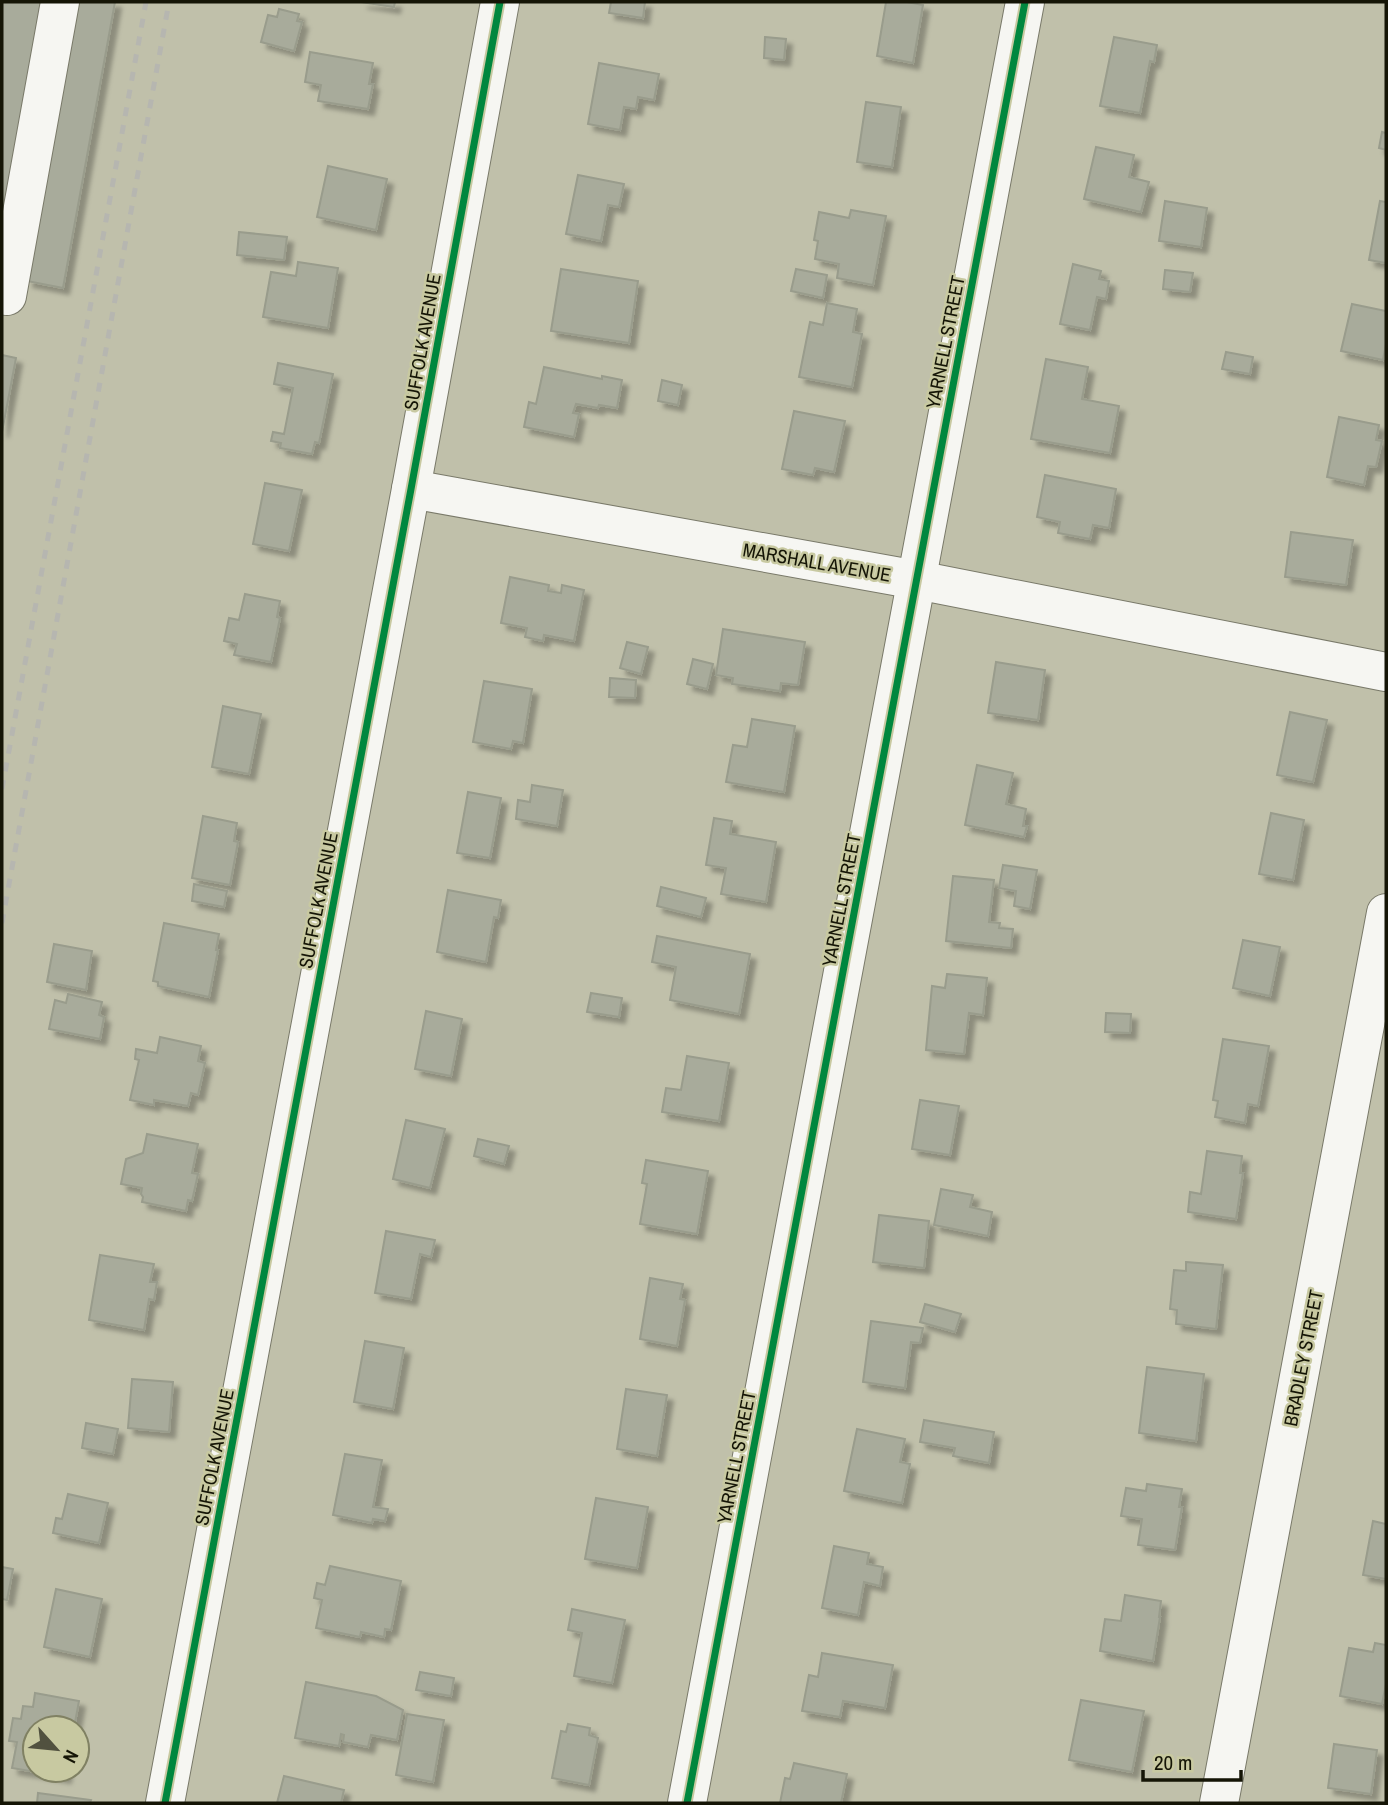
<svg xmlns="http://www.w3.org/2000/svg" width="1388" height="1805" font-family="'Archivo Narrow',sans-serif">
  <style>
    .building { fill: #a8ab9b; stroke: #999c8c; stroke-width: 2; filter: url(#shadow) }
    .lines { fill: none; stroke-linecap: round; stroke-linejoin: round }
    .minor-casing { stroke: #797969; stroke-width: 40 }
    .minor { stroke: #f6f6f2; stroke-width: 38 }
    .rail { stroke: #b6b6b0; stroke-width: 5; stroke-dasharray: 9 9; stroke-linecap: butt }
    .cycleway-casing { stroke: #c8c9a1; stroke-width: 11 }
    .cycleway { stroke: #00873e; stroke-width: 7 }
    .labels { text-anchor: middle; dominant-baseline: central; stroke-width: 5; stroke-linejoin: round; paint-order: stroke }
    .street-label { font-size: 19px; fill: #151506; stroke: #c8c9a1 }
  </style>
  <defs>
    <filter id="shadow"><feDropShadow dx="6" dy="6" stdDeviation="2" flood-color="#0004"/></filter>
  </defs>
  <rect width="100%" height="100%" fill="#c0c0aa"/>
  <!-- building -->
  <g class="building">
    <path d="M2,2H41L2,228Z"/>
    <path d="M79,2H115L63,288L27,281Z"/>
    <path d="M361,2H395L394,7Z"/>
    <path d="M611,2H645L643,18L609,13Z"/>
    <path d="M886,2H907L923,5L913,63L877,56Z"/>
    <path d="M279,9L299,14L297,21L302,22L294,51L261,42L268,15L277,17Z"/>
    <path d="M765,37L786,39L784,60L764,58Z"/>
    <path d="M1114,37L1157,45L1154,62L1150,61L1140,113L1100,106Z"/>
    <path d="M310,52L373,63L369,84H373L368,109L318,101L321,85L305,82Z"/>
    <path d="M599,63L659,74L654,100L638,97L636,109L624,107L620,130L588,124Z"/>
    <path d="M866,102L901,107L892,167L857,162Z"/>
    <path d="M1382,132L1386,133V150L1379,148Z"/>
    <path d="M1096,147L1134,155L1129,177L1149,182L1141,212L1084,199Z"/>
    <path d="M328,166L387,179L376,230L317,217Z"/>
    <path d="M578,175L624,184L619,207L608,205L601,241L566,234Z"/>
    <path d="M1165,201L1207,208L1201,247L1159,241Z"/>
    <path d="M1380,201L1386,202V263L1369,260Z"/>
    <path d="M851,210L886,216L873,285L837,278L839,264L815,259L818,241L814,240L819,212L849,218Z"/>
    <path d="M239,232L287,237L284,260L237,255Z"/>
    <path d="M298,262L338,268L328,328L263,317L271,272L296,276Z"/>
    <path d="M1073,264L1101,271L1099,279L1109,281L1106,299L1097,297L1090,330L1060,324Z"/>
    <path d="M561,269L638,281L629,343L551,331Z"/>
    <path d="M796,269L827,275L823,298L791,291Z"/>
    <path d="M1165,270L1193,273L1190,292L1163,289Z"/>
    <path d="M827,303L857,309L853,332L862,334L852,387L799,377L810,322L823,325Z"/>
    <path d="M1352,304L1386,311V344L1383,360L1341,351Z"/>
    <path d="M1226,352L1253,357L1250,374L1222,369Z"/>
    <path d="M2,355L16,358L2,432Z"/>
    <path d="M1046,359L1088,367L1082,399L1119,406L1110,453L1031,439Z"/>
    <path d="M278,363L333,374L319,443L315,442L312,454L280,448L281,443L271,441L273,432L284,434L293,388L274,384Z"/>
    <path d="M544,367L602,379V376L622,380L617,408L599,405L598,408L576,404L573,413L579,414L574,437L524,427L529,402L536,404Z"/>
    <path d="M662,380L682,385L678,405L658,401Z"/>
    <path d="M794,411L845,421L834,472L815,468L813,475L782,469Z"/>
    <path d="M1339,417L1379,425L1376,440L1382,441L1376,467L1368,466L1364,485L1327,477Z"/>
    <path d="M1045,475L1116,489L1109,528L1093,525L1090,539L1058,533L1060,522L1037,517Z"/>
    <path d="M265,483L302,490L289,551L253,544Z"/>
    <path d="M1291,532L1353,540L1346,585L1285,577Z"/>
    <path d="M510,577L549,585L548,591L561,593L562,585L584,590L574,641L544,635L543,641L525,637L527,628L501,623Z"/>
    <path d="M245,594L280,601L277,617L280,618L271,662L234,655L237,644L224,641L229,618L239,620Z"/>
    <path d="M723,629L805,642L798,685L781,683L780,691L732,684L733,678L716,675Z"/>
    <path d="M627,642L648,647L641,674L620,668Z"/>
    <path d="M693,659L713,664L707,689L687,684Z"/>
    <path d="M996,662L1045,670L1038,720L988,713Z"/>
    <path d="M610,678L636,680L635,698L609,697Z"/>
    <path d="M484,681L532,689L523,743L513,741L511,749L473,742Z"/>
    <path d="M223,706L261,714L249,774L212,767Z"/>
    <path d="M1290,712L1327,720L1313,782L1277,775Z"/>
    <path d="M752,719L795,726L784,792L726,782L733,745L747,747Z"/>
    <path d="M977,765L1013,773L1006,804L1026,809L1023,826H1027L1024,837L965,825Z"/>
    <path d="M532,785L563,790L557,826L516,819L518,800L530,802Z"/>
    <path d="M468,792L501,798L490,858L457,853Z"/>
    <path d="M1271,813L1304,820L1293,880L1259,874Z"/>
    <path d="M203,816L237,823L234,841L238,842L230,885L192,878Z"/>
    <path d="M714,818L732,821L730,834L776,842L766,902L721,894L726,868L706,865Z"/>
    <path d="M1003,865L1037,870L1030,909L1014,906L1016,891L999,888Z"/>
    <path d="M953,876L994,880L989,922L1000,923L999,928L1013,929L1011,948L946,941Z"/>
    <path d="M194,884L227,891L224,907L192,901Z"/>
    <path d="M661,887L706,898L701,917L657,906Z"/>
    <path d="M448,890L501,900L498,918L494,917L486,962L437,952Z"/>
    <path d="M164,923L219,934L216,950H218L209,997L158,986V982L153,981Z"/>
    <path d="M657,936L750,954L739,1014L670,1000L676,967L652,962Z"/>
    <path d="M1243,940L1280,947L1270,996L1233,988Z"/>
    <path d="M54,944L92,951L86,990L47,982Z"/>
    <path d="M947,974L987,978L983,1015L969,1013L964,1054L926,1050L932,986L945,988Z"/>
    <path d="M591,993L622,998L619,1017L587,1012Z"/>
    <path d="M68,994L102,1002L99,1015L104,1017L100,1039L49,1029L55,1000L66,1003Z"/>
    <path d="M426,1011L462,1019L451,1076L415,1069Z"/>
    <path d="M1106,1013L1131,1014L1130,1033L1105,1032Z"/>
    <path d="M160,1037L201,1046L198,1061L205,1063L198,1095L191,1093L188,1106L154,1100V1105L130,1100L139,1060L135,1059L136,1049L157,1053Z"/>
    <path d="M1223,1039L1269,1046L1258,1106L1248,1104L1245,1123L1215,1117L1218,1101L1213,1100Z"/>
    <path d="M687,1056L729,1063L719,1121L662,1112L666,1088L681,1090Z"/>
    <path d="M920,1100L959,1106L950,1155L912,1149Z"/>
    <path d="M406,1120L445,1129L430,1188L393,1179Z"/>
    <path d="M147,1134L198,1144L192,1173L198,1174L192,1201L188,1200L186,1211L142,1202L143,1197L141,1194L142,1188L121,1184L126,1159L143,1153Z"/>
    <path d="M478,1139L509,1146L504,1164L474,1156Z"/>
    <path d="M1207,1151L1242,1156L1240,1173H1243L1236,1219L1188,1212L1190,1192L1201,1194Z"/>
    <path d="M646,1160L708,1171L697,1234L640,1224L647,1184L642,1183Z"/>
    <path d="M941,1189L973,1195L970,1207L992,1212L988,1236L934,1225Z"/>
    <path d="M879,1215L929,1221L924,1268L873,1262Z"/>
    <path d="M386,1231L435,1240L431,1257L420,1254L411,1299L375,1293Z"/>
    <path d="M100,1255L154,1264L150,1282H157L154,1300L149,1299L144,1330L89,1320Z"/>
    <path d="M1186,1262L1223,1265L1216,1329L1176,1324L1177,1310L1170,1309L1174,1270L1186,1271Z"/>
    <path d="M650,1278L683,1284L680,1299L685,1300L677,1346L640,1339Z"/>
    <path d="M925,1304L961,1314L955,1332L920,1322Z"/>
    <path d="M871,1321L923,1328L920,1343L911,1342L905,1388L863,1382Z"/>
    <path d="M365,1341L404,1348L393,1409L354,1402Z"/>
    <path d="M1147,1367L1204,1374L1196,1441L1139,1433Z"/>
    <path d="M132,1379L173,1382L169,1432L128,1428Z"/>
    <path d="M626,1389L667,1395L657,1456L617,1449Z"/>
    <path d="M924,1420L994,1432L989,1463L953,1456L955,1448L920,1442Z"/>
    <path d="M86,1423L118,1429L113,1454L82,1448Z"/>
    <path d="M857,1429L905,1439L900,1462L910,1464L902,1503L844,1491Z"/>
    <path d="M345,1454L382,1460L373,1507L388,1509L385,1521L373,1519L372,1523L333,1515Z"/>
    <path d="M1147,1484L1182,1489L1179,1507H1182L1175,1550L1138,1545L1142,1519L1121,1516L1126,1488L1146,1491Z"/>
    <path d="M68,1494L108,1503L99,1543L53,1533L56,1518L62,1519Z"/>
    <path d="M596,1498L648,1507L637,1568L585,1559Z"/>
    <path d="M1373,1521L1386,1524V1579L1363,1575Z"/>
    <path d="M834,1546L869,1553L867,1564L883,1567L880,1586L864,1582L858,1615L822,1608Z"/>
    <path d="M330,1566L401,1581L391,1630L385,1629L384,1637L361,1632L360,1637L316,1628L322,1600L314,1598L317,1583L325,1585Z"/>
    <path d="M2,1567L13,1569L7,1600L2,1599Z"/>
    <path d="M56,1589L102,1599L90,1657L44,1647Z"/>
    <path d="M1125,1595L1161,1601L1159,1617H1160L1153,1661L1100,1651L1105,1619L1121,1621Z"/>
    <path d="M572,1609L625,1620L612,1683L574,1676L582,1633L568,1630Z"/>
    <path d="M1375,1643L1386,1645V1684L1382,1704L1340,1696L1349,1648L1373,1652Z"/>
    <path d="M822,1653L893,1665L885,1708L843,1701L840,1717L802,1711L809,1675L818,1677Z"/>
    <path d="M420,1672L454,1678L451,1696L416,1690Z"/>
    <path d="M306,1682L376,1696L403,1710L397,1740L371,1735L368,1747L343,1742L344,1735L341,1734L339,1746L295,1738Z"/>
    <path d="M35,1693L79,1701L74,1728H35V1770H66L65,1777L12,1768L17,1742L9,1741L13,1718L21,1719L23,1706L33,1707Z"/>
    <path d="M1081,1700L1144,1711L1132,1772L1069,1760Z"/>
    <path d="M407,1714L444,1720L433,1782L396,1775Z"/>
    <path d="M568,1724L590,1728L589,1735L598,1738L589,1785L552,1778L561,1731L566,1732Z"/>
    <path d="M1334,1744L1377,1750L1371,1794L1328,1788Z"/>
    <path d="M794,1763L847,1774L841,1803H780L785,1778L790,1779Z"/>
    <path d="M284,1776L344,1790L341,1803H277Z"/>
    <path d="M38,1793L91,1800L90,1803H37Z"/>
  </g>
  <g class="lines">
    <!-- minor casing -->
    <g class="minor-casing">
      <g id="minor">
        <path d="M2,295L7,296L60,2"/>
        <path d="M411,489L917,580L1386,672"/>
        <path d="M165,1803L411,489L500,2"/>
        <path d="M687,1803L1025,2"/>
        <path d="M1219,1803L1386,913"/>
      </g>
    </g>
    <!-- minor -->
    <use href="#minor" class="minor"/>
    <!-- rail -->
    <g class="rail">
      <path d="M2,789L146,2"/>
      <path d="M2,923L169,2"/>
    </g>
    <!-- cycleway casing -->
    <g class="cycleway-casing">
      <g id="cycleway">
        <path d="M165,1803L411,489L500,2"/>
        <path d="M687,1803L1025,2"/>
      </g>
    </g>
    <!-- cycleway -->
    <use href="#cycleway" class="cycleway"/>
  </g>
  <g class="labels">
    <!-- street labels -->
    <g class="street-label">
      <text transform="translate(422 342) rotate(-80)">SUFFOLK AVENUE</text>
      <text transform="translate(945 342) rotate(-79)">YARNELL STREET</text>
      <text transform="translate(817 562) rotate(10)">MARSHALL AVENUE</text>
      <text transform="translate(318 900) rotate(-79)">SUFFOLK AVENUE</text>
      <text transform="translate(841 900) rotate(-79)">YARNELL STREET</text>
      <text transform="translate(1303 1358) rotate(-79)">BRADLEY STREET</text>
      <text transform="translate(214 1457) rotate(-79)">SUFFOLK AVENUE</text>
      <text transform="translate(736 1457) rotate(-79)">YARNELL STREET</text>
    </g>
  </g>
  <!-- border -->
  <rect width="1388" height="1805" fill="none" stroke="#151506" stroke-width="7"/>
  <!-- north arrow -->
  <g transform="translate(56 1749) rotate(117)"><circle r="33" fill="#c8c9a1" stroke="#808163" stroke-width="2"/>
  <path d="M0-5L12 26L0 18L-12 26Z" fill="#51513f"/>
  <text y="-10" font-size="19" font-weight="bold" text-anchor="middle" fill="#151506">N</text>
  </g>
  <!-- scale -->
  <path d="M1143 1770v10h98v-10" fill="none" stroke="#151506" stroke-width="3.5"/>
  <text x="1154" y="1770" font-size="21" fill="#151506" stroke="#c8c9a1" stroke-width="5" paint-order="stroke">20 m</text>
</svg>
